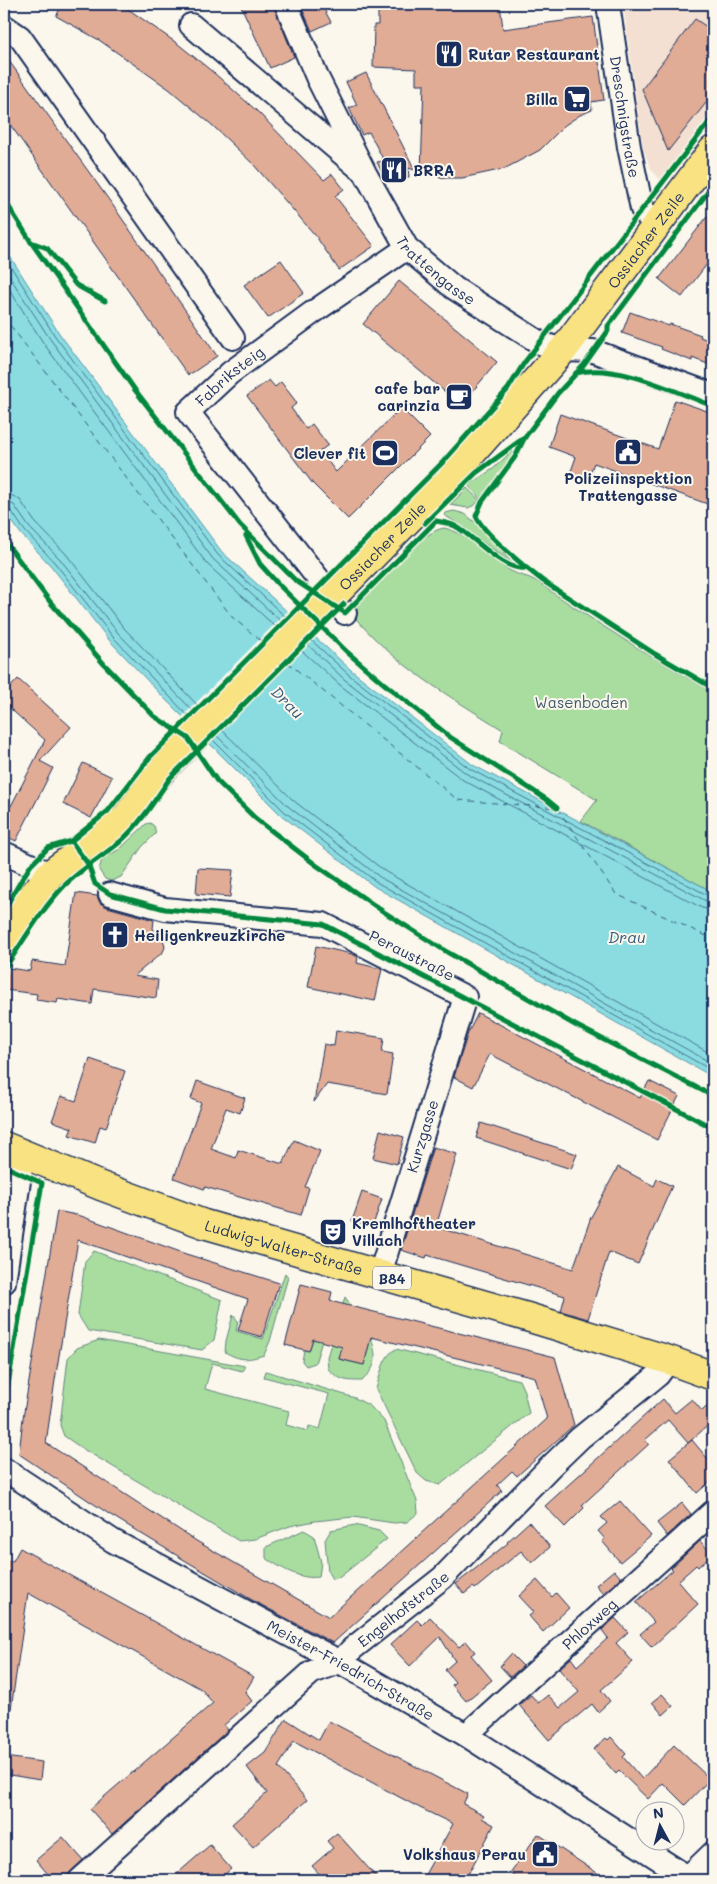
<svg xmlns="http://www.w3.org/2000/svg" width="717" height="1884" font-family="Mali,sans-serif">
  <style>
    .built { fill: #f3e0d2 }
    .green { fill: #a9dd9f; stroke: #62867e }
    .water { fill: #8adce1; stroke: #5e97ad }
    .pier { fill: #fbf7ec }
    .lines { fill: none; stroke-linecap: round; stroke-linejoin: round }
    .shore { stroke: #477492; stroke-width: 1 }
    .ferry { stroke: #375a7f; stroke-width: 1; stroke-dasharray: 6 5; stroke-linecap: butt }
    .building { fill: #e1ac96; stroke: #1b2f5e }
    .minor-casing { stroke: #1b2f5e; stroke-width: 26 }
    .major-casing { stroke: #1b2f5e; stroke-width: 31 }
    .minor { stroke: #fbf7ec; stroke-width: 22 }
    .major { stroke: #f8e281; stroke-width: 28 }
    .major-bridge-casing { stroke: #1b2f5e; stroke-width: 31; stroke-linecap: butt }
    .major-bridge { stroke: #f8e281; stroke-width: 28 }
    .cycleway-casing { stroke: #fbf7ec; stroke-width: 8 }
    .cycleway { stroke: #00873e; stroke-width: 5 }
    .labels { text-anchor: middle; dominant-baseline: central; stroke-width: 4; stroke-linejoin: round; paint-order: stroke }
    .shield { fill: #fbf7ec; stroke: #5e6b89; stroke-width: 1 }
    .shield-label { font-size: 14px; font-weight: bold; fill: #1b2f5e }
    .poi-label { font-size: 15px; font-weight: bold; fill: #1b2f5e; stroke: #fbf7ec; text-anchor: start }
    .street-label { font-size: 15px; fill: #1b2f5e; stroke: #fbf7ec }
    .park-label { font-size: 15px; fill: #3e5a6e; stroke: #fbf7ec }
    .water-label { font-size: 16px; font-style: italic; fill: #375a7f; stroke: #fbf7ec }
  </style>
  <rect width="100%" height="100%" fill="#fbf7ec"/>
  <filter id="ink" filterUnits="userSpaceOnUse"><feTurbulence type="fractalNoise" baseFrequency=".02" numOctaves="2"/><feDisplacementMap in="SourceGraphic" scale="10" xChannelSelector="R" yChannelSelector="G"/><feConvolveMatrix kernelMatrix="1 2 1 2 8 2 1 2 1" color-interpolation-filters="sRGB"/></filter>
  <g filter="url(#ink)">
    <!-- built -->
    <path class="built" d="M623,4H713V110L660,180L651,169L643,148Z"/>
    <!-- green -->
    <g class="green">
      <path d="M512,451L514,452L512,456L480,499L468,485L493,469Z"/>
      <path d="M467,488L479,500L475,505L468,508L450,505Z"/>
      <path d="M454,511L465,514L476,523L513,564L457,523L444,515L445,513Z"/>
      <path d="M444,528C471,534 489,558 511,571C519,576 529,576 536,581C593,621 652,658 713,692V892L581,821L597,800L500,741L503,730C446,694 395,666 351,613C368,593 419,531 444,528Z"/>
      <path d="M150,823L154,826L156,833L142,847L121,877L111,881L105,879L99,870L102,859L120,849L146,824Z"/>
      <path d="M94,1251L222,1300L214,1340L202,1350L88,1331L78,1315L85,1261Z"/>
      <path d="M285,1273L288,1277L270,1341L264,1355C247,1360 241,1361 225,1352L226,1341L233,1315L238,1321L236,1331L263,1339Z"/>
      <path d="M345,1297L352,1307L339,1359L364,1365L371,1337C377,1358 378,1365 362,1381C345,1381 341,1381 328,1369L327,1357Z"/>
      <path d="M313,1339L322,1341L315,1363L306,1366L302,1361L304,1350L309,1351Z"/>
      <path d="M99,1340L245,1366L242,1371L212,1363L205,1389L289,1411L286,1425L308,1431L309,1426L320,1429L329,1394L264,1377L266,1371L355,1398L370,1406L384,1421L417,1501L418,1513L407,1522L394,1523L353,1517L315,1521L290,1526L255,1539L239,1541L83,1449L64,1436L60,1425L68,1358L77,1348Z"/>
      <path d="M396,1349L519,1380L524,1391L529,1413L440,1485L426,1481L417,1473L376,1389C380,1376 383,1355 396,1349Z"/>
      <path d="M355,1525L379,1531L387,1539L340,1577L332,1579L328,1572L325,1540L331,1530Z"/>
      <path d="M304,1530L314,1536L321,1562L319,1577C300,1580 281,1568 266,1558V1547Z"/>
    </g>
    <!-- water -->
    <path class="water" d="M4,247L59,333L222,552L351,670L473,765L713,892V1077L375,887L281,815L161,695L109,640L51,566L21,534L4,510Z"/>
    <!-- pier -->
    <path class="pier" d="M289,610L318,636L207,745L180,719Z"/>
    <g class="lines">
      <!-- shore -->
      <g class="shore">
        <path d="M4,256L55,336L218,555L289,620"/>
        <path d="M4,268L50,339L213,559L284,624"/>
        <path d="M4,281L44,344L207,564L279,630"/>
        <path d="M4,494L11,495L20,500L35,522L66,554L124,628L201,709"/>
        <path d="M4,501L14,505L29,527L60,559L118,633L196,714"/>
        <path d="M4,507L10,509L25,531L55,563L113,637L191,719"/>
        <path d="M311,640L348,674L470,769L709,896H713"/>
        <path d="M307,644L344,679L467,774L706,901L713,903"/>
        <path d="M301,650L340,685L463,780L702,908L713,910"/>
        <path d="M222,730L294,801L386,872L713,1055"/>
        <path d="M217,736L289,807L381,878L713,1064"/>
        <path d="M213,740L285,812L378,883L713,1071"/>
      </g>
      <!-- ferry -->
      <g class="ferry">
        <path d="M4,317L232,617L266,645"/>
        <path d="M287,662L458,800L557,808L616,894L713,939"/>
      </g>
    </g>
    <!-- building -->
    <g class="building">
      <path d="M63,4H121L178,44L214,73L258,112L324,180L332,174L344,189L335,196L374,246L339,270L315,235L253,164L212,125L169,89L99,40L56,16Z"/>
      <path d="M240,4H273L294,57L270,68Z"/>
      <path d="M300,4H321L331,22L312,31Z"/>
      <path d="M378,4H500L503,29L593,17L604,100L591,102L592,110L580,115L565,125L540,150L504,169L462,178H445L421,172L424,84H416V69L373,67L374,25H378Z"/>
      <path d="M695,19L713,31V94L668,151L642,89Z"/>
      <path d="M4,54L114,207L217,356L195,371L188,375L4,116Z"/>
      <path d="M366,73L415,170L408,168L409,177L385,179L377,162L384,161L369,132L362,135L349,108L357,105L346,82Z"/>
      <path d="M713,209V256L682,297L659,279Z"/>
      <path d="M281,260L304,293L268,318L244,285Z"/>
      <path d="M399,281L497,362L461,405L363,324Z"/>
      <path d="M630,312L669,326L670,324L701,335L700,337L713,342V366L692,358V361L661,349L662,347L622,333Z"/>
      <path d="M269,380L275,387L281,382L297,403L291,408L306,429L312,424L328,445L320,451L336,472L401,408L430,437L348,519L313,484L247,396Z"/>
      <path d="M675,400L713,413V506L594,463L586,483L569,477L576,457L549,447L560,414L658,449Z"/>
      <path d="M18,679L71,727L40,761L53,768L16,841L4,835V802L11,806L45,740L4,703V694Z"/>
      <path d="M83,763L112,777L91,818L63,804Z"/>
      <path d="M198,868L233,870L230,897L196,894Z"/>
      <path d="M76,893L97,896L100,903L107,907L154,920L153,929L162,936L165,947L163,952L134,976L158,980L156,998L94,989L92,1004L58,999L57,1003L36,1000L37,994L5,990L8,968L30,971L32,961L65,966Z"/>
      <path d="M316,946L352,954L358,957L357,963L382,969L375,1001L308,987Z"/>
      <path d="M478,1013L640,1098L649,1081L679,1096L657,1140L490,1054L473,1087L454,1077L468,1033Z"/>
      <path d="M336,1030L384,1038L382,1052L393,1054L387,1094L327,1084L314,1102L324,1044L334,1046Z"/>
      <path d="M90,1059L125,1071L106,1128L100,1126L95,1143L69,1135L72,1128L52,1121L61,1096L76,1101Z"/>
      <path d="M197,1081L245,1098L240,1113L226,1108L211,1149L236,1158L238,1150L283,1164L294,1140L320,1151L305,1187L309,1188L301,1215L205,1187L204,1189L174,1178L201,1103L191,1099Z"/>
      <path d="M481,1123L577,1154L571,1169L476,1138Z"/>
      <path d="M380,1130L404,1137L397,1164L373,1158Z"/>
      <path d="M433,1147L457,1154L436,1227L573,1269L591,1217L618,1167L654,1186L657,1179L672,1186L638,1264L609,1252L588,1319L561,1311L565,1296L427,1255L426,1258L401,1250Z"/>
      <path d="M362,1192L382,1199L372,1228L352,1221Z"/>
      <path d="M57,1211L81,1216L186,1254L279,1283L262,1337L238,1330L248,1299L78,1240L55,1380L46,1443L198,1542L329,1617L547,1419L535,1377L371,1337L364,1365L339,1359L342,1347L313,1339L309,1351L285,1345L301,1284L332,1292L330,1301L555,1357L574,1425L517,1476L512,1471L497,1485L502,1491L333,1643L252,1600L186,1561L109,1514L19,1454L23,1418Z"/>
      <path d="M663,1399L675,1413L692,1399L702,1411L713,1401V1421L688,1443L668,1420L645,1440L649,1444L582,1505L584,1508L565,1527L545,1506Z"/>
      <path d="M692,1440L707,1458L713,1453V1479L697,1493L669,1459Z"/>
      <path d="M620,1501L651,1536L620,1562L602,1541L605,1539L598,1531L607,1523L601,1517Z"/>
      <path d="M682,1503L691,1514L667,1536L657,1523Z"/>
      <path d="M529,1522L550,1547L532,1563L521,1551L475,1589L473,1587L464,1594L456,1584L508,1543L507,1542Z"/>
      <path d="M700,1541L712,1554L698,1567L696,1565L678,1581L698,1604L652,1647L640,1634L654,1622L636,1602L673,1570L671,1568Z"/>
      <path d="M20,1548L254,1677L245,1692L252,1701L224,1725L228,1730L112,1834L90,1809L213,1703L201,1689L28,1593L11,1709H4V1560L13,1561Z"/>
      <path d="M614,1570L621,1578L603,1593L596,1585Z"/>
      <path d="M537,1580L552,1597L556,1593L569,1608L543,1632L529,1616L534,1612L519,1596Z"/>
      <path d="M430,1617L459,1647L466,1641L475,1652L471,1655L492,1680L466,1701L452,1685L455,1682L445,1670L455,1661L440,1637L410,1666L390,1645L417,1620L422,1625Z"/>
      <path d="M615,1618L628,1632L616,1643L633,1662L601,1690L610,1701L598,1712L592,1704L549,1740L519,1705L531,1695L538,1703L548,1695L560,1708L579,1692L559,1669L571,1658L577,1666L608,1638L602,1630Z"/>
      <path d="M511,1654L523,1666L510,1677L500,1666Z"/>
      <path d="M662,1694L673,1706L663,1715L652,1702Z"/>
      <path d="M286,1719L319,1740L329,1721L468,1794L463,1804L484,1815L482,1818L494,1825L465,1880H422L453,1824L420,1808L294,1741L278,1767L307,1800L253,1847L232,1824L267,1793L247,1767L265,1753Z"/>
      <path d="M611,1737L626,1754L623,1757L642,1779L674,1745L710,1779L685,1805L663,1783L648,1799L619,1771L616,1774L594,1749L606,1738L608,1740Z"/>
      <path d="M4,1757L42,1762L40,1780L4,1774Z"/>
      <path d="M337,1833L379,1880H325L312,1866L333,1848L327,1841Z"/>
      <path d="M538,1834L608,1880H521L510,1873Z"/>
      <path d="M63,1837L83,1860L62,1880H53L36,1860Z"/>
      <path d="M210,1845L231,1869L218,1880H170Z"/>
    </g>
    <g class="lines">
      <!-- minor casing -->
      <g class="minor-casing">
        <g id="minor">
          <path id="s1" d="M286,4L317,77L365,173L407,248L454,288L540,343L563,350L593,351L713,395"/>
          <path id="s2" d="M608,4L629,147L642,209L655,226"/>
          <path d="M191,25L358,167"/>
          <path d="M4,26L20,37L233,338"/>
          <path id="s3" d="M345,613L188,412L230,373L312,313L407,248"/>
          <path d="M4,853L50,874"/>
          <path d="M110,894L165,909L323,924L465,997L380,1274"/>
          <path d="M4,1282L23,1154"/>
          <path id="s4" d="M4,1469L113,1541L340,1662L466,1735L692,1880"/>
          <path id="s5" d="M466,1735L713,1512"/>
          <path id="s6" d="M80,1880L312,1672L340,1662L352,1649L442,1578L551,1466L580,1438L658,1375L669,1360"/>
          <path d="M685,1880L713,1853"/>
        </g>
      </g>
      <!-- major casing -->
      <g class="major-casing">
        <g id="major">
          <path id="s7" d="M454,473L563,350L713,150"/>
          <path d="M4,939L28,902L50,874L125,819L162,770"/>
          <path id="s8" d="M4,1146L101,1186L204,1224L527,1317L669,1360L713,1376"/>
        </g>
      </g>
      <!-- minor -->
      <use href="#minor" class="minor"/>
      <!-- major -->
      <use href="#major" class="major"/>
      <!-- major-bridge casing -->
      <g class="major-bridge-casing">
        <g id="major-bridge">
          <path id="s9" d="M162,770L454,473"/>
        </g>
      </g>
      <!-- major-bridge -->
      <use href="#major-bridge" class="major-bridge"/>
      <!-- cycleway casing -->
      <g class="cycleway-casing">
        <g id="cycleway">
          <path d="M713,185L608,326V331L584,365L558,393L525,437L515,457L482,502L476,516C483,533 527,569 543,581L655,654L713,688"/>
          <path d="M4,199L31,242L135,390L240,525L296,581L345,613L436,521C442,522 449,523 455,526C473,535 504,572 525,568"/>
          <path d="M31,242L47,248L76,285L105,301"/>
          <path d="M576,373C615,362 676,392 713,406"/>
          <path d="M425,523L476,473L525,437"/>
          <path d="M246,536L260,564L278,584L347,652L382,682L450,737L546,799L557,808"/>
          <path d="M4,540L51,603L104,664L154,716L188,738L217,781L255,818L316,865L384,912L447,952L575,1025L713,1096"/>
          <path d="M71,841L88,864L95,884L110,894L165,909L323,924L713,1128"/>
          <path d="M4,910L22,879L31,865L48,848L71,841L108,811L150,757L443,462L508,389L524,363L713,117"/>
          <path d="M4,974L5,968C24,940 41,910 64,886C81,869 102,857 121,841C141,823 155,800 170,778L344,604"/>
          <path d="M4,1166L42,1183L4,1408"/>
        </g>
      </g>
      <!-- cycleway -->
      <use href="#cycleway" class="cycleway"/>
    </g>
  </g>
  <!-- icons -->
  <defs>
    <g id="restaurant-square" transform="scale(1.4375)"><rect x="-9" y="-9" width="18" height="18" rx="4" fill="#1b2f5e" stroke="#fbf7ec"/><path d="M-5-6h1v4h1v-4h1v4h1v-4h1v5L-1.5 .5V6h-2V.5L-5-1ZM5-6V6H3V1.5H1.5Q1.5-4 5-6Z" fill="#fff"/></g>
    <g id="supermarket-square" transform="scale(1.4375)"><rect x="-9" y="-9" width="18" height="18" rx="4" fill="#1b2f5e" stroke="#fbf7ec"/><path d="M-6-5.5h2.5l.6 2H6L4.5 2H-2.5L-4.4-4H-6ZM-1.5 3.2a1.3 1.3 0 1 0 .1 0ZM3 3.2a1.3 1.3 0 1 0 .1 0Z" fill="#fff"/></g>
    <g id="cafe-square" transform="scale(1.4375)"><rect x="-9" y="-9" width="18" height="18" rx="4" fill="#1b2f5e" stroke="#fbf7ec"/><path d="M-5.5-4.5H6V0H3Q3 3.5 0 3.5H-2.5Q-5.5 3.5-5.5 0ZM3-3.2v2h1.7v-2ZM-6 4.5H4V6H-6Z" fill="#fff"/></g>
    <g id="civic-square" transform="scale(1.4375)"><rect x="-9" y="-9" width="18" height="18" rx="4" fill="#1b2f5e" stroke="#fbf7ec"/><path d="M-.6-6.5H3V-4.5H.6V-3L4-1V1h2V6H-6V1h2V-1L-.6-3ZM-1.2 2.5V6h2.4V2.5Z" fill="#fff"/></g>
    <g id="stadium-square" transform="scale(1.4375)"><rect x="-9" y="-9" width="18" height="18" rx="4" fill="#1b2f5e" stroke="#fbf7ec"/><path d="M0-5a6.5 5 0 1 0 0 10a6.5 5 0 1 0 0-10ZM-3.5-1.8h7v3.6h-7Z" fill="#fff"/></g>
    <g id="church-square" transform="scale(1.4375)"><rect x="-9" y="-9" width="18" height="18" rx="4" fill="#1b2f5e" stroke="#fbf7ec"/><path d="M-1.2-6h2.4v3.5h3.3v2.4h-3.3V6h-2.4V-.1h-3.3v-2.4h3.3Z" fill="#fff"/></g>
    <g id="theatre-square" transform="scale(1.4375)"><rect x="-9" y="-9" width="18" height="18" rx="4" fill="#1b2f5e" stroke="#fbf7ec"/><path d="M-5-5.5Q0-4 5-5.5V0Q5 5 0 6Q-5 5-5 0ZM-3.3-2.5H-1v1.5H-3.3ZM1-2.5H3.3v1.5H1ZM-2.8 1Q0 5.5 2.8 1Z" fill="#fff"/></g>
  </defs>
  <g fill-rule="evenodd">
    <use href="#restaurant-square" x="449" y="54"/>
    <use href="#supermarket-square" x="577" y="99"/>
    <use href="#restaurant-square" x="394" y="170"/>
    <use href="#cafe-square" x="459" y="397"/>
    <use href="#civic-square" x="628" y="452"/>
    <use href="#stadium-square" x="385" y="453"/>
    <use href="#church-square" x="115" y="935"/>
    <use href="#theatre-square" x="333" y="1232"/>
    <use href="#civic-square" x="545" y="1854"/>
  </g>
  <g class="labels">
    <!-- shield labels -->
    <rect class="shield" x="373" y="1266.5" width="38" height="23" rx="4"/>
    <g class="shield-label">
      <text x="392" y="1278">B84</text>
    </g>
    <!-- poi labels -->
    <g class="poi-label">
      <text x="468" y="54">Rutar Restaurant</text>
      <text x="558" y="99" text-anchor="end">Billa</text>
      <text x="413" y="170">BRRA</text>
      <text x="440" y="388" text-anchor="end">cafe bar<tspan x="440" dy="17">carinzia</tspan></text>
      <text x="366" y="453" text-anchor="end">Clever fit</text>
      <text x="628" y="478" text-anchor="middle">Polizeiinspektion<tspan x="628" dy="17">Trattengasse</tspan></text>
      <text x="134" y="935">Heiligenkreuzkirche</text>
      <text x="352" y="1223">Kremlhoftheater<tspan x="352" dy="17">Villach</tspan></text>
      <text x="526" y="1854" text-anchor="end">Volkshaus Perau</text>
    </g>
    <!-- street labels -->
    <g class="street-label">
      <text stroke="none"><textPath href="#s2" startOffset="114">Dreschnigstraße</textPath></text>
      <text stroke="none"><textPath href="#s7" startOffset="302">Ossiacher Zeile</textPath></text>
      <text stroke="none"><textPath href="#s1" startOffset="309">Trattengasse</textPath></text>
      <text stroke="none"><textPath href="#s3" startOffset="310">Fabriksteig</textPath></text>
      <text stroke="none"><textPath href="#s9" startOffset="314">Ossiacher Zeile</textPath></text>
      <text transform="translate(412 955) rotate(27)">Peraustraße</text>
      <text transform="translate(422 1136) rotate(-73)">Kurzgasse</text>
      <text stroke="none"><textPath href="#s8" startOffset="298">Ludwig-Walter-Straße</textPath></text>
      <text stroke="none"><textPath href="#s6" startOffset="424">Engelhofstraße</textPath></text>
      <text stroke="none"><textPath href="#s5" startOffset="166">Phloxweg</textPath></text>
      <text stroke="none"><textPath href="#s4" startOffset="401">Meister-Friedrich-Straße</textPath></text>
    </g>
    <!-- park labels -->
    <g class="park-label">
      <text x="581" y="702">Wasenboden</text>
    </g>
    <!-- water labels -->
    <g class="water-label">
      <text transform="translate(288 702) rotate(45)">Drau</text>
      <text x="627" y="936">Drau</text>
    </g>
  </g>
  <!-- margin -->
  <rect width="717" height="1884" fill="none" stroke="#fbf7ec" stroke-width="20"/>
  <rect x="10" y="10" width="697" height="1864" fill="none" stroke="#1b2f5e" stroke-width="2" filter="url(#ink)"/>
  <!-- north arrow -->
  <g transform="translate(660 1826) rotate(353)"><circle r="24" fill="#fbf7ec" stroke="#a1a7b3"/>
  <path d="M0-4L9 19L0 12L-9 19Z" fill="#1b2f5e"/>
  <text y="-8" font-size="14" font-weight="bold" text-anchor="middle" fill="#1b2f5e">N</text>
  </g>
</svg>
